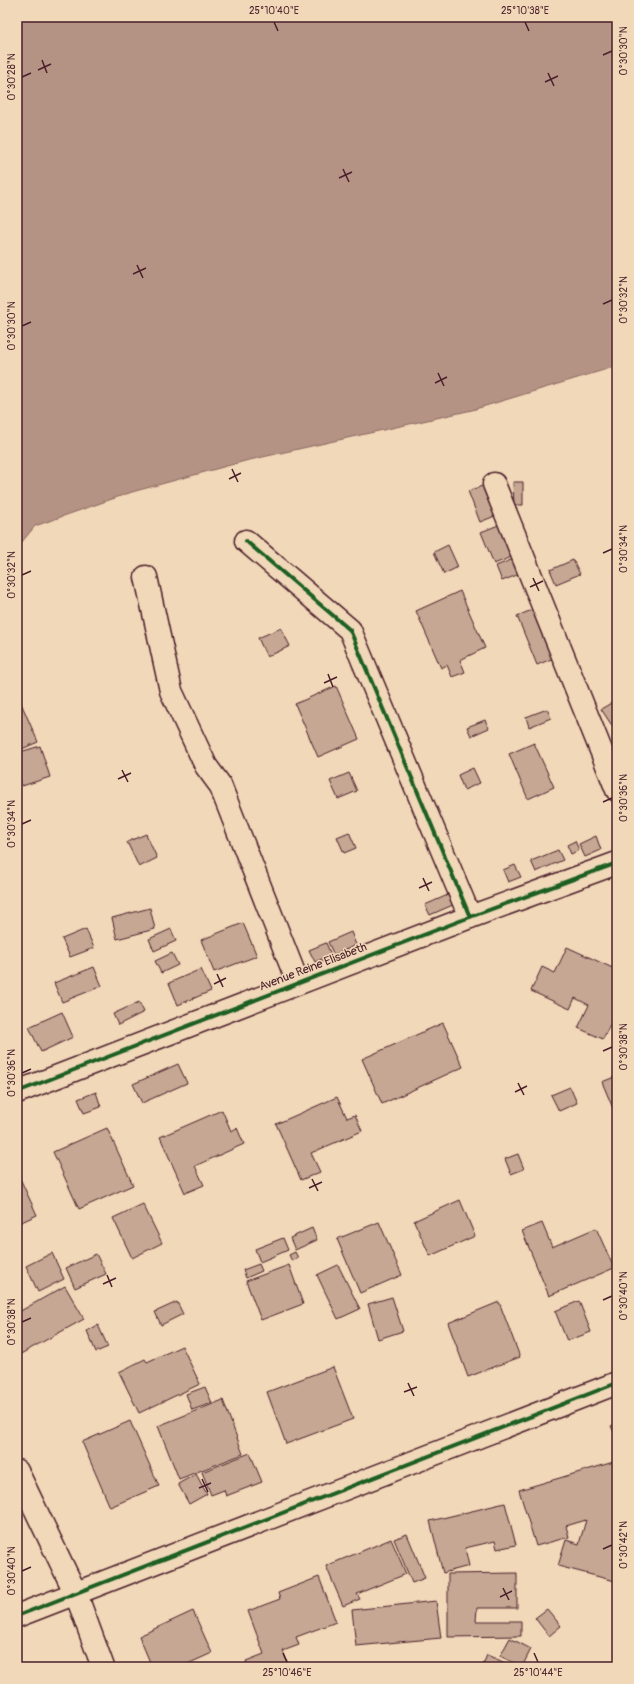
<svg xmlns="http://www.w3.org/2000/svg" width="634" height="1684" font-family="Pangolin,sans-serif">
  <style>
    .water { fill: #b49384; stroke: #8a6560 }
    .building { fill: #c5a793; stroke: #4a1f2b }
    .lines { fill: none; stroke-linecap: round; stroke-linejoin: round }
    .minor-casing { stroke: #4a1f2b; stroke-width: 25 }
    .minor { stroke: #f1d8b8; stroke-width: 22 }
    .cycleway-casing { stroke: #f1d8b8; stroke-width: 6 }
    .cycleway { stroke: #1b5e20; stroke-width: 4 }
    .ticks { fill: none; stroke: #4a1f2b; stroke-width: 1.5 }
    .labels { text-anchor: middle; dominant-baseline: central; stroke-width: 3; stroke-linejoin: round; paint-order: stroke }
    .street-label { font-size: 12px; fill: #4a1f2b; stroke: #f1d8b8 }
    .neatline { fill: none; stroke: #4a1f2b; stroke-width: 1.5 }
    .ticks-label { font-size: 10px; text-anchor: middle; fill: #4a1f2b }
  </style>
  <rect width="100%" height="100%" fill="#f1d8b8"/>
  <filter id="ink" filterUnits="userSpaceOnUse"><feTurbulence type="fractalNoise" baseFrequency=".025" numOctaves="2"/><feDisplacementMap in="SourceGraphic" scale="8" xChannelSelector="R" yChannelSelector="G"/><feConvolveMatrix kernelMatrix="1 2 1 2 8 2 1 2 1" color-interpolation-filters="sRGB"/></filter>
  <g filter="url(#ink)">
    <!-- water -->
    <path class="water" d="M17,17H617V366L472,410L245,461L132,492L35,526L17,548Z"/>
    <!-- building -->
    <g class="building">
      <path d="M513,482H523V505H514Z"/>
      <path d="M488,484L500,514L480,522L468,491Z"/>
      <path d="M501,524L514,556L494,564L481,532Z"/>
      <path d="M448,545L458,567L444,574L434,552Z"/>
      <path d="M516,558L522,573L502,581L496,566Z"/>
      <path d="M573,560L580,574L556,584L550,570Z"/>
      <path d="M460,591L485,648L460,660L465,672L452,677L447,665L441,668L416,611Z"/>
      <path d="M537,608L556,657L537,665L517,616Z"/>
      <path d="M281,628L290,646L267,657L258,638Z"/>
      <path d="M336,686L359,739L318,757L295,704Z"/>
      <path d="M17,694L38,742L17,751Z"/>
      <path d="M613,702L617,709V725L613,727L601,709Z"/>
      <path d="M547,709L551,718L529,727L526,717Z"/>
      <path d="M485,720L489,728L471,736L467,727Z"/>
      <path d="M534,743L554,787L528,799L509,754Z"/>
      <path d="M40,746L50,777L22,786L17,769V753Z"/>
      <path d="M473,768L480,783L464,790L458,775Z"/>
      <path d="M349,773L357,791L338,799L330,781Z"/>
      <path d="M349,832L356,848L344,853L337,837Z"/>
      <path d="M146,834L157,858L139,867L127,842Z"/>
      <path d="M596,836L601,850L585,857L579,844Z"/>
      <path d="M575,841L579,850L571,854L567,845Z"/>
      <path d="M558,850L563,860L536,872L531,861Z"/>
      <path d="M515,865L521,877L508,882L503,870Z"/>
      <path d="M450,894L455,904L430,915L425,905Z"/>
      <path d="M150,908L155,929L117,939L112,918Z"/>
      <path d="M243,923L257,956L214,972L201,940Z"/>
      <path d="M86,929L94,948L70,957L62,939Z"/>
      <path d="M171,929L176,941L154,951L149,939Z"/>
      <path d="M351,932L356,945L334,955L328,942Z"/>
      <path d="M326,943L331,955L315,962L309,950Z"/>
      <path d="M567,947L617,970V1010L603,1039L578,1028L589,1005L575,998L570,1009L531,991L542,967L555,973Z"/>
      <path d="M172,953L178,965L161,973L155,961Z"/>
      <path d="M94,967L102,986L62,1002L54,983Z"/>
      <path d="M201,969L211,991L178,1005L169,983Z"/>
      <path d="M139,1002L144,1012L118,1025L113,1014Z"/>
      <path d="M62,1012L73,1037L41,1052L29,1027Z"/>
      <path d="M443,1023L463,1067L382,1104L362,1059Z"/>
      <path d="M178,1064L187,1083L142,1103L133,1084Z"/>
      <path d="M617,1076V1118L602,1082Z"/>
      <path d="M570,1087L577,1103L559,1111L551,1095Z"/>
      <path d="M96,1092L101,1107L84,1113L78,1099Z"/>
      <path d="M337,1097L347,1118L355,1115L362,1131L311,1153L320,1172L301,1180L276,1124Z"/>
      <path d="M222,1110L231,1131L237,1128L244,1144L195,1166L204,1185L185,1193L160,1137Z"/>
      <path d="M107,1128L133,1185L79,1209L53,1152Z"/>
      <path d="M518,1154L524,1169L511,1174L505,1159Z"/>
      <path d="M17,1172L37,1215L17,1224Z"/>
      <path d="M617,1183V1199L612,1185Z"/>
      <path d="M460,1200L475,1236L430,1256L414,1221Z"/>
      <path d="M143,1204L162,1243L132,1258L113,1218Z"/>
      <path d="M379,1222L402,1275L360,1293L337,1239Z"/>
      <path d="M542,1223L552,1247L596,1228L614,1268L549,1296L522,1231Z"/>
      <path d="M312,1228L317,1240L295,1250L290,1238Z"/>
      <path d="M283,1238L288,1250L260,1262L255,1249Z"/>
      <path d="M295,1252L298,1258L292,1261L289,1255Z"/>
      <path d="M52,1253L64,1279L38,1292L26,1266Z"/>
      <path d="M96,1254L106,1274L75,1288L66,1268Z"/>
      <path d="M259,1264L262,1271L246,1278L243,1270Z"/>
      <path d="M289,1265L303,1304L261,1320L246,1281Z"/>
      <path d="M338,1265L360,1309L338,1319L317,1275Z"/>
      <path d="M65,1286L84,1319L17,1356V1313Z"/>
      <path d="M392,1297L403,1331L378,1339L368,1304Z"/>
      <path d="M579,1301L591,1332L567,1341L555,1311Z"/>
      <path d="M177,1302L183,1314L161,1325L155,1312Z"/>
      <path d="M499,1302L520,1357L468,1377L448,1323Z"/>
      <path d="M98,1325L108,1347L96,1352L87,1331Z"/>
      <path d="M182,1346L200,1384L139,1413L119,1372L145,1359L147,1362Z"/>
      <path d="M333,1367L353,1419L286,1444L267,1392Z"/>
      <path d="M205,1387L212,1403L192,1410L186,1394Z"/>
      <path d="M223,1400L243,1454L179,1479L158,1426Z"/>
      <path d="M130,1421L159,1486L110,1507L82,1442Z"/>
      <path d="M617,1423V1438L611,1426Z"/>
      <path d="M250,1453L262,1482L226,1496L224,1490L211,1495L202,1472Z"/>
      <path d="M617,1461V1574L615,1581L558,1566L566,1540L579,1544L586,1520L566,1526L569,1537L536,1546L519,1490Z"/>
      <path d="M196,1474L207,1494L189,1504L178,1484Z"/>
      <path d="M505,1503L516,1545L497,1549L495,1541L465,1548L469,1566L443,1573L430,1521Z"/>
      <path d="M407,1534L425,1578L412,1583L394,1539Z"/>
      <path d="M391,1539L406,1574L357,1594L360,1599L343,1606L326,1566Z"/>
      <path d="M517,1573V1608H477L476,1621H521V1636L448,1637V1574Z"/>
      <path d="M319,1577L336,1622L296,1637L299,1645L283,1651L289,1667H248L246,1661L264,1654L248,1611L280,1599L278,1593Z"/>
      <path d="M436,1601L441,1638L356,1646L352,1610Z"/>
      <path d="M547,1609L561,1626L549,1636L535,1618Z"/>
      <path d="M193,1611L212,1653L181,1667H152L139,1636Z"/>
      <path d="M510,1638L531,1649L522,1667L500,1656Z"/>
      <path d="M487,1655L515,1667H482Z"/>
    </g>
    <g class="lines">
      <!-- minor casing -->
      <g class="minor-casing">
        <g id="minor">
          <path d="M494,484L617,790"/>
          <path d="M246,541L350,630L470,917"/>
          <path d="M146,577L171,691L206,766L220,785L298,983"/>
          <path d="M17,1092L470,917L617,863"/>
          <path d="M17,1471L76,1594L103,1667"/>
          <path d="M17,1616L617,1383"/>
        </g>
      </g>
      <!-- minor -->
      <use href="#minor" class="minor"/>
      <!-- cycleway casing -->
      <g class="cycleway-casing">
        <g id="cycleway">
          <path d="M246,541L350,630L470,917"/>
          <path d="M17,1092L470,917L617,863"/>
          <path d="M17,1616L617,1383"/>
        </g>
      </g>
      <!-- cycleway -->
      <use href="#cycleway" class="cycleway"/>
    </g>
  </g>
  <!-- ticks -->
  <path class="ticks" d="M274,22L278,31M525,22L529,31M603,55L612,51M42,60L47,73M38,70L51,64M548,73L554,86M22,77L31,73M545,82L558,76M343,169L349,182M339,178L352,172M137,265L143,278M133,274L146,268M603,304L612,300M22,326L31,322M438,373L444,386M435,383L447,377M232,469L238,482M229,479L241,473M603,553L612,549M22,575L31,571M533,578L539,591M530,587L543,581M328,674L333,687M324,683L337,677M122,770L128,782M118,779L131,773M603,802L612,798M22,824L31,820M423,878L429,891M419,888L432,882M217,974L223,987M214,984L226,978M603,1051L612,1047M22,1073L31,1069M518,1083L524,1095M515,1092L527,1086M312,1179L318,1191M309,1188L322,1182M107,1275L112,1287M103,1284L116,1278M603,1300L612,1296M22,1322L31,1318M408,1383L414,1396M404,1392L417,1387M202,1479L208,1492M199,1488L211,1483M603,1549L612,1545M22,1571L31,1567M503,1588L509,1600M500,1597L512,1591M283,1653L287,1662M534,1653L538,1662"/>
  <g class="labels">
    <!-- street labels -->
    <g class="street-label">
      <text transform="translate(313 967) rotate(-21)">Avenue Reine Elisabeth</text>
    </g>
  </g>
  <!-- margin -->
  <rect width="634" height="1684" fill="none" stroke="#f1d8b8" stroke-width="44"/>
  <rect x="22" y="22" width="590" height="1640" class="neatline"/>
  <g class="ticks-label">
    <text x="274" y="14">25°10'40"E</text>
    <text x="525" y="14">25°10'38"E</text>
    <text transform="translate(623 51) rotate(-90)" y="4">0°30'30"N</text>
    <text transform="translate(11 77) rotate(-90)" y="4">0°30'28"N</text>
    <text transform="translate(623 300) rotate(-90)" y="4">0°30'32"N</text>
    <text transform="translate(11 326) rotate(-90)" y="4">0°30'30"N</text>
    <text transform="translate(623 549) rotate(-90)" y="4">0°30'34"N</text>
    <text transform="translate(11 575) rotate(-90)" y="4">0°30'32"N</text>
    <text transform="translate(623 798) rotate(-90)" y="4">0°30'36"N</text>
    <text transform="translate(11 824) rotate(-90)" y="4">0°30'34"N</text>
    <text transform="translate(623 1047) rotate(-90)" y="4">0°30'38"N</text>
    <text transform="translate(11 1073) rotate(-90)" y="4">0°30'36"N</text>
    <text transform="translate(623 1296) rotate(-90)" y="4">0°30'40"N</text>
    <text transform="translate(11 1322) rotate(-90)" y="4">0°30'38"N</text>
    <text transform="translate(623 1545) rotate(-90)" y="4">0°30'42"N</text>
    <text transform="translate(11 1571) rotate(-90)" y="4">0°30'40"N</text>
    <text x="287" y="1676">25°10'46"E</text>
    <text x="538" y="1676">25°10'44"E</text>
  </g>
</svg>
